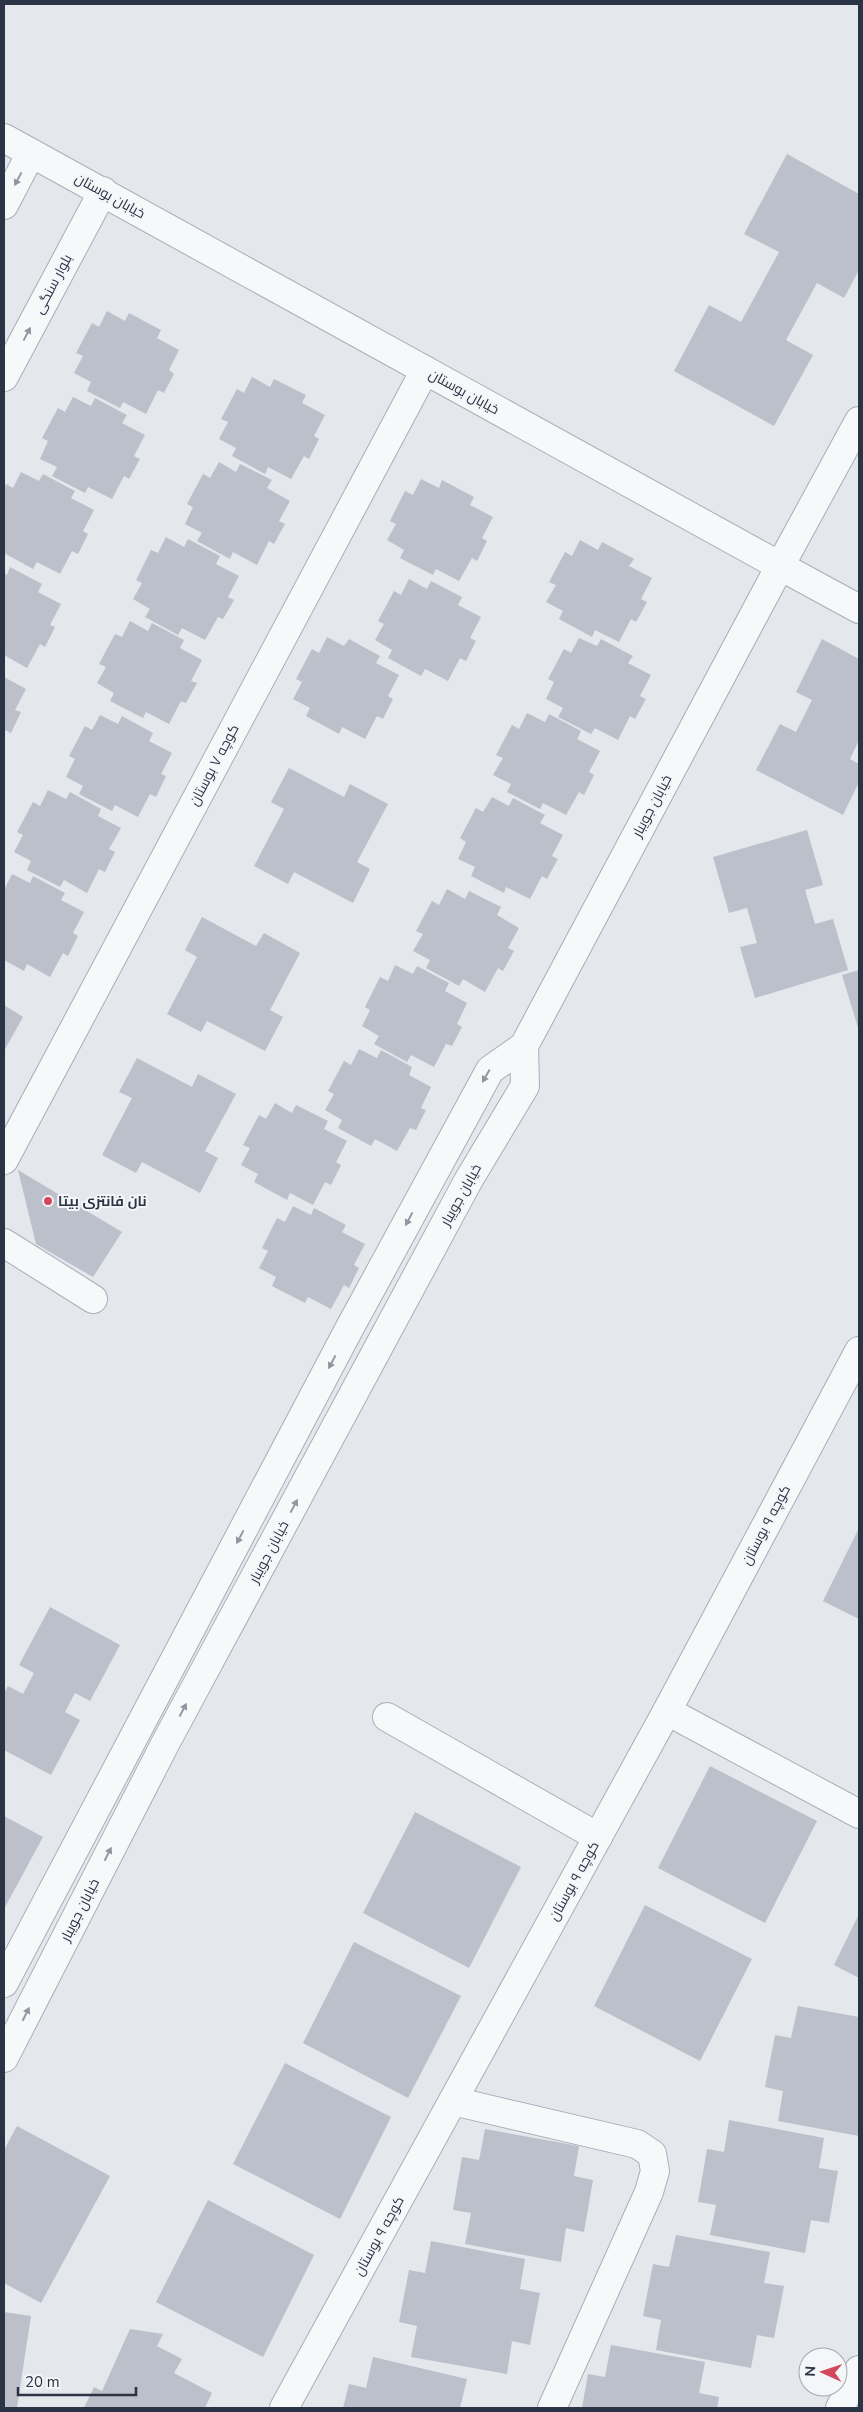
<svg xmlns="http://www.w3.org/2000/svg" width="863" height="2412" font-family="'Nunito Sans',Cairo,sans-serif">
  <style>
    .building { fill: #bbc0ca }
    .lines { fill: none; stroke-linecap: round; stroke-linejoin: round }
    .minor-casing { stroke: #a9aeb7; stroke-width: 30 }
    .tertiary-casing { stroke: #a9aeb7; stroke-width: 30 }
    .minor { stroke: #f7f8fa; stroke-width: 28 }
    .tertiary { stroke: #f7f8fa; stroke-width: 28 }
    .oneway { fill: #9196a0 }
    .poi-dot { fill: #d1495b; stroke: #f4f6f9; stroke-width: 2 }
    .labels { text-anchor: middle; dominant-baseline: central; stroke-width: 4; stroke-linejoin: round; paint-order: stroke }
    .street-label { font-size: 14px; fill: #2b3445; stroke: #f4f6f9 }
    .poi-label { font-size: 14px; font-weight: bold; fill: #2b3445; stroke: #f4f6f9; text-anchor: start }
  </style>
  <rect width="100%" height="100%" fill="#e4e7ec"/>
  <!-- building -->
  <g class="building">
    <path d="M787,154L859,194V270L844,298L817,283L786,340L813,355L774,426L674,371L709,305L741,322L779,252L744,234Z"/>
    <path d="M107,311L125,321L129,313L161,330L157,338L179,350L169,370L174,374L164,393L158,390L146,414L123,402L120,408L87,391L91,382L74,373L83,356L76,353L92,323L99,327Z"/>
    <path d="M252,377L270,387L274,379L306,395L302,403L325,415L314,436L319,439L309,459L304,456L291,479L268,467L265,474L232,456L236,448L219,439L228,422L221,419L237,389L244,393Z"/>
    <path d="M73,397L91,406L95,398L127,415L122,423L145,435L134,456L140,459L129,479L124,476L112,499L88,487L85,493L52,476L57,467L40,459L48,441L42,438L58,408L65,412Z"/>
    <path d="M219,462L236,472L240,464L272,480L267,488L290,501L279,521L285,524L274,544L269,541L257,565L233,552L230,559L197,541L202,533L185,524L193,507L187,504L203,474L210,478Z"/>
    <path d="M21,472L39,481L43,474L75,491L71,498L94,510L83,531L88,534L78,554L72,551L60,574L37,562L33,569L4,553V489L6,484L13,488Z"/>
    <path d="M421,479L439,488L442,480L474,497L470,505L493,517L482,538L487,541L477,561L472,558L459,581L436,569L433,575L400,558L404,550L387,540L396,524L390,521L405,491L413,495Z"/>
    <path d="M166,537L184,547L188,539L220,556L216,564L239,576L228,597L234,600L223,619L218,617L205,640L182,628L178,635L145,617L150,609L133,599L142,583L136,580L151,550L158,553Z"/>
    <path d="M580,540L598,550L602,542L634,559L629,566L652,578L641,599L647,602L636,622L631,619L619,642L595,630L592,637L559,619L563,611L546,602L556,585L549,582L565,552L572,556Z"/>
    <path d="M10,567L42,584L38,592L61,604L50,625L55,627L45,647L40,644L27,668L4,655V573L7,575Z"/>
    <path d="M409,579L427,589L431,581L462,597L458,605L481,617L470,638L476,641L466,661L460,658L448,681L425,669L421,676L388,658L392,650L375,640L384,624L378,621L394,591L401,595Z"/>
    <path d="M130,621L148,631L152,623L184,640L180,648L202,660L191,681L197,683L186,703L181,701L169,724L146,712L143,718L110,701L114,693L97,683L106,667L99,664L115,634L122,637Z"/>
    <path d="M327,637L344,646L349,639L380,656L376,663L399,675L388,696L393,699L383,719L377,716L365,739L342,727L339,734L306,716L310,708L293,699L302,682L296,679L312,649L319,653Z"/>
    <path d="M579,638L597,646L601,639L633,656L628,663L651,675L640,696L646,699L635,719L630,716L618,740L595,728L591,734L558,717L563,708L546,699L554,682L548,679L564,649L571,653Z"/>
    <path d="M822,639L859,659V740L850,759L859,764V782L843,815L756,770L780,724L796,732L812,700L796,692Z"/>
    <path d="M4,677L26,689L15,710L21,712L11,733L5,730L4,732Z"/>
    <path d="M527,713L545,722L549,714L581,731L577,739L600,751L589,772L594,775L584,795L579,792L566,815L543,803L540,809L507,792L511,784L493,775L503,758L496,755L512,725L519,729Z"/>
    <path d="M100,715L118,724L122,716L153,733L149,741L172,753L161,774L166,776L156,797L150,794L138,817L115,805L112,811L79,794L83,786L66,777L75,759L69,756L85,726L92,730Z"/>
    <path d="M289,768L344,797L350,784L388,804L357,862L370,869L353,903L294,872L288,884L254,866L284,809L271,802Z"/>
    <path d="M48,790L66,799L70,792L101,809L98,816L121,828L109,849L115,852L105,872L99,869L87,893L64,880L60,887L27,870L31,861L14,852L23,835L17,832L33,802L40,806Z"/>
    <path d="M492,797L509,806L513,798L545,815L540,823L563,835L552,856L558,859L547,879L542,876L530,899L506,887L504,893L471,876L475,867L458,859L466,842L460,838L476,808L483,812Z"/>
    <path d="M807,830L823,885L805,890L815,924L833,919L848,970L755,998L740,947L757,943L747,908L729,913L713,857Z"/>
    <path d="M12,874L30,883L33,876L65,893L61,900L84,912L73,933L78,936L68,956L63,953L50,977L27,964L24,971L4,960V890Z"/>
    <path d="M447,889L465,899L469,891L501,907L497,915L519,928L508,948L514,951L503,971L498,968L485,992L463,979L459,986L426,968L430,960L413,951L423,934L416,931L432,901L439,905Z"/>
    <path d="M202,917L256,946L264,933L300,953L270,1010L283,1017L265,1051L207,1021L201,1032L167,1014L197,957L185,950Z"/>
    <path d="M395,965L413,974L417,966L449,983L445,991L467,1003L457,1024L462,1027L452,1046L446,1044L434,1067L411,1055L407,1062L374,1044L379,1036L362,1026L370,1010L365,1007L380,977L388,981Z"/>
    <path d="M859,970V1031L842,975Z"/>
    <path d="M4,1005L23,1017L4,1051Z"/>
    <path d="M359,1049L377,1058L381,1050L412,1067L409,1075L431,1087L421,1108L426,1110L416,1130L410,1128L397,1151L375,1139L371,1146L338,1128L342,1120L325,1110L334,1094L328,1091L344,1061L351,1065Z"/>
    <path d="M137,1058L192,1087L198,1074L236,1094L205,1151L218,1158L200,1193L142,1162L136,1173L102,1155L132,1098L119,1092Z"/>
    <path d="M275,1103L292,1113L296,1105L328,1121L324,1129L347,1141L336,1162L341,1165L331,1185L325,1182L313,1205L290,1193L287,1200L254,1182L258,1174L241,1165L250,1148L243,1145L259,1115L266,1119Z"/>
    <path d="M18,1170L122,1232L93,1277L36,1244Z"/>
    <path d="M293,1206L311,1215L314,1208L346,1225L342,1232L365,1244L354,1265L359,1268L349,1288L344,1285L331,1309L308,1297L305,1303L272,1286L276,1277L259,1268L268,1251L262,1248L277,1218L285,1222Z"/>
    <path d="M859,1528V1619L823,1601Z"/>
    <path d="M50,1607L120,1645L90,1701L75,1693L65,1712L80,1720L51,1775L4,1750V1693L8,1686L23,1694L34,1673L19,1665Z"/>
    <path d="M710,1766L817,1821L765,1923L658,1868Z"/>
    <path d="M415,1812L521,1867L469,1968L363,1913Z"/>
    <path d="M4,1816L43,1837L4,1909Z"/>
    <path d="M645,1905L752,1959L700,2061L594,2006Z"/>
    <path d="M859,1914V1978L834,1965Z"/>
    <path d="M354,1942L461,1996L408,2098L303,2043Z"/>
    <path d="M798,2006L859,2017V2136L778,2121L783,2091L765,2087L775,2035L791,2038Z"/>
    <path d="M285,2063L391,2117L340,2219L233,2164Z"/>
    <path d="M729,2120L824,2138L819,2168L838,2171L829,2223L811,2220L805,2253L710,2235L716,2205L698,2202L707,2149L724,2152Z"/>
    <path d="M17,2126L110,2176L41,2303L4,2283V2150Z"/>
    <path d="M485,2129L579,2146L574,2176L593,2180L584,2232L566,2228L561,2262L465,2244L471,2213L453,2210L462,2157L479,2160Z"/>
    <path d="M208,2200L314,2255L263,2357L156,2302Z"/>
    <path d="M676,2235L770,2252L764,2283L784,2286L774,2338L757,2335L751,2368L656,2350L661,2320L643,2316L653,2264L669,2267Z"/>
    <path d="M431,2241L525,2259L520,2289L540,2293L530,2345L512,2341L507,2374L411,2357L417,2326L399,2322L409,2270L425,2273Z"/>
    <path d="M4,2312L31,2316L17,2408H4Z"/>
    <path d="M130,2329L163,2334L157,2346L182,2359L174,2373L212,2393L205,2408H84L94,2387L102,2391Z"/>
    <path d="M611,2345L705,2362L699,2393L719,2397L717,2408H582L588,2374L605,2377Z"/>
    <path d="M373,2357L467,2379L460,2408H343L349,2384L366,2388Z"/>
  </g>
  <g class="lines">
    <!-- minor casing -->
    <g class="minor-casing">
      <g id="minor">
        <path d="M780,566L859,609"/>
        <path d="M4,1160L425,370"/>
        <path d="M4,1243L93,1299"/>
        <path d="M667,1711L859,1814"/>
        <path d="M387,1717L598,1837"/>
        <path d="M453,2101L637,2144L652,2154L655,2171L649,2192L552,2408"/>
        <path d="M284,2408L667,1711L859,1351"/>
      </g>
    </g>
    <!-- tertiary casing -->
    <g class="tertiary-casing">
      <g id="tertiary">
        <path d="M4,138L780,566L859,421"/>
        <path d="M4,205L31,153"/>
        <path d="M4,377L103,191"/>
        <path d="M4,1983L348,1331L490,1070L524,1046L780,566"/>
        <path d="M4,2058L166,1742L468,1181L525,1086L524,1046"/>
        <path d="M840,2408L859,2370"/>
      </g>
    </g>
    <!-- minor -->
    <use href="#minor" class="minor"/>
    <!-- tertiary -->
    <use href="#tertiary" class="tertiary"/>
  </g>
  <!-- one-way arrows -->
  <defs><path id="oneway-solid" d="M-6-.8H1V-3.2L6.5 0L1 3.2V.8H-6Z" transform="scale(1.25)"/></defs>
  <g class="oneway">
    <use href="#oneway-solid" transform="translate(18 179) rotate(118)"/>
    <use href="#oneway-solid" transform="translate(27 334) rotate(-62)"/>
    <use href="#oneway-solid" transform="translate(486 1076) rotate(120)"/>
    <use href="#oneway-solid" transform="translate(409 1219) rotate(118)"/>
    <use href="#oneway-solid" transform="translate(332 1362) rotate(118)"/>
    <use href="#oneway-solid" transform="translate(294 1506) rotate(-62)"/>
    <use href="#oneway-solid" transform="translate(240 1537) rotate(118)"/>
    <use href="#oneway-solid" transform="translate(183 1710) rotate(-62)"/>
    <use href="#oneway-solid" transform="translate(108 1854) rotate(-63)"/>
    <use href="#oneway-solid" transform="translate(26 2014) rotate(-63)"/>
  </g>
  <!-- markers -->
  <circle class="poi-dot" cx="48" cy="1201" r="5"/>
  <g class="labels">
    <!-- street labels -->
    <g class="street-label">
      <text transform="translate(110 196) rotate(29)">خیابان بوستان</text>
      <text transform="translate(53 284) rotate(-62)">بلوار سنگی</text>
      <text transform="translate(464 392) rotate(29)">خیابان بوستان</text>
      <text transform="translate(214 765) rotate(-62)">کوچه ۷ بوستان</text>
      <text transform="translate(652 806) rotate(-62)">خیابان جویبار</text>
      <text transform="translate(461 1195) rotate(-61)">خیابان جویبار</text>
      <text transform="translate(766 1525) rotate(-62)">کوچه ۹ بوستان</text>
      <text transform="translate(269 1552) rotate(-62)">خیابان جویبار</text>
      <text transform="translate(574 1881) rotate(-61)">کوچه ۹ بوستان</text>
      <text transform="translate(80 1910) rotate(-63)">خیابان جویبار</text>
      <text transform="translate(379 2236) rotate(-61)">کوچه ۹ بوستان</text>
    </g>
    <!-- poi labels -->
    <g class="poi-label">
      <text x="58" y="1201">نان فانتزی بیتا</text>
    </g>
  </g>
  <!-- border -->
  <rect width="863" height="2412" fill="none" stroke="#2b3445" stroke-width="10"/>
  <!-- north arrow -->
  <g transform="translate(823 2372) rotate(273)"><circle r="24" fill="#f4f6f9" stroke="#a4a8b1"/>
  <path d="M0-4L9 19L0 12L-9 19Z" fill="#d1495b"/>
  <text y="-8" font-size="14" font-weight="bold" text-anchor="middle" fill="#2b3445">N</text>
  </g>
  <!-- scale -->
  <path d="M18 2387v8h118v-8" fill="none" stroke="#2b3445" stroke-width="2.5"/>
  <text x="25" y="2387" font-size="15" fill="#2b3445" stroke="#f4f6f9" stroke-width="4" paint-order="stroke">20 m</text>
</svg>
